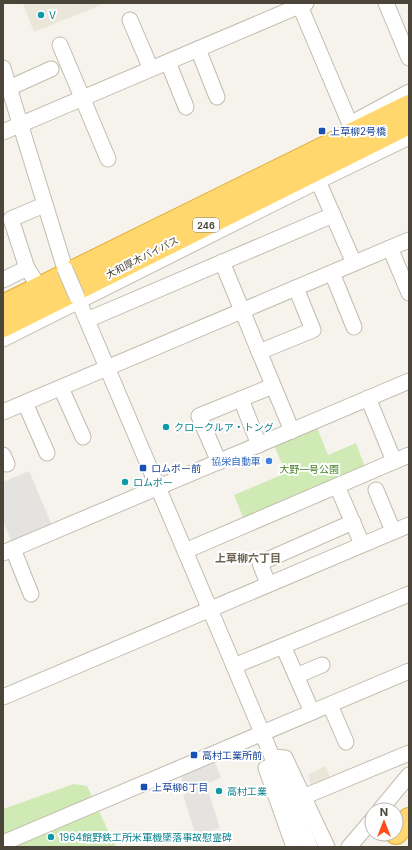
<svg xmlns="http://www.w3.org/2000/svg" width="412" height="850" font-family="Inter,'Noto Sans JP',sans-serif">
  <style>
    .residential { fill: #eae6da }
    .green { fill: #cfeab4 }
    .parking { fill: #e5e3e0 }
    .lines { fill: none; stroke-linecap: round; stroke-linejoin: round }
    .minor-casing { stroke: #c2bcae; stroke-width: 17 }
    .highway-casing { stroke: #e1ae3a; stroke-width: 24 }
    .minor { stroke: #fff; stroke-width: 15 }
    .highway { stroke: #ffd76d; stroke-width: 22 }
    .minor-bridge-casing { stroke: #c2bcae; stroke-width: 17; stroke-linecap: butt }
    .minor-bridge { stroke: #fff; stroke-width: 15 }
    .culture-dot { fill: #0f9aa8; stroke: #fff; stroke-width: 1.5 }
    .transit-dot { fill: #1a4fb4; stroke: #fff; stroke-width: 1.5 }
    .shop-dot { fill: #3f7fe0; stroke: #fff; stroke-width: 1.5 }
    .labels { text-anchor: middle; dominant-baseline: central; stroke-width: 4; stroke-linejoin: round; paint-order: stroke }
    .shield { fill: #fff; stroke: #817d74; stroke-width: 1 }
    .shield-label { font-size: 9px; font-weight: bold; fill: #4b4539 }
    .culture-label { font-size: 10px; fill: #0d838f; stroke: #fff; text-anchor: start }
    .transit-label { font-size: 10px; fill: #164399; stroke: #fff; text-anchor: start }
    .street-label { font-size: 10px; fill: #4b4539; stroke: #fff }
    .shop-label { font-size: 10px; fill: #366cbe; stroke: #fff; text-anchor: end }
    .park-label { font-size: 10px; fill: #457f29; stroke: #fff }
    .neighbourhood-label { font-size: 11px; font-weight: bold; fill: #6e6450; stroke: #fff }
  </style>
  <rect width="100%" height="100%" fill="#f6f3ec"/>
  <!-- residential -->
  <g class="residential">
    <path d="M26,3H106L34,32L23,4Z"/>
    <path d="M326,766L330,777L311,785L308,774Z"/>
  </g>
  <!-- green -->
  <g class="green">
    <path d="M316,425L328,455L356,443L366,470L245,522L234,495L286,473L273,443Z"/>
    <path d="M74,784L87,786L116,847H3V809Z"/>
  </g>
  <!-- parking -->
  <g class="parking">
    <path d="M29,471L53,528L13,545L3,521V482Z"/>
    <path d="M214,760L221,778L206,784L220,828L196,836L183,795L187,794L180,774Z"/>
  </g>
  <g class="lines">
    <!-- minor casing -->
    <g class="minor-casing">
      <g id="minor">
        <path d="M386,3L409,58"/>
        <path d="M300,6L350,124"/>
        <path d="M130,20L151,69"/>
        <path d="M60,45L108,159"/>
        <path d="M198,49L217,97"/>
        <path d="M168,62L186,107"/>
        <path d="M3,68L65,269"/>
        <path d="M9,88L51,69"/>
        <path d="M352,123L409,92"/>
        <path d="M3,132L306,3"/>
        <path d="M318,181L354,263"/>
        <path d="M390,248L409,293"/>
        <path d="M222,262L292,431"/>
        <path d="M27,268L11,219L44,205"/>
        <path d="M332,273L354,327"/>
        <path d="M3,280L27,268L34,279"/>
        <path d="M77,297L234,666L310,847"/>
        <path d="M87,320L333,215"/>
        <path d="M3,339L318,181L409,137"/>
        <path d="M259,352L313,330L296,288"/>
        <path d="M61,388L83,437"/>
        <path d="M368,398L394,461"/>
        <path d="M241,399L259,445"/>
        <path d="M25,403L47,453"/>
        <path d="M3,412L409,240"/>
        <path d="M3,455L7,464"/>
        <path d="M219,462L199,416L273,386"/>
        <path d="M337,486L362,544"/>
        <path d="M376,490L393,531"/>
        <path d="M13,549L31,594"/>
        <path d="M185,551L409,455"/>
        <path d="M3,553L409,381"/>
        <path d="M268,584L260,563L353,522"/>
        <path d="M283,646L312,712"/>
        <path d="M234,666L409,594"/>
        <path d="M296,676L322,665"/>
        <path d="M3,697L409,525"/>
        <path d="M330,705L346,742"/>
        <path d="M272,757L285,758L327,847"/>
        <path d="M266,768L294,847"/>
        <path d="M303,797L409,753"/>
        <path d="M380,810L409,775"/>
        <path d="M3,843L409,671"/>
        <path d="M349,847L372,820"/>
      </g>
    </g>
    <!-- highway casing -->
    <g class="highway-casing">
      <g id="highway">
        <path d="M3,306L409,106"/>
        <path d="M3,326L409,123"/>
        <path d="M396,833L409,819"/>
      </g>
    </g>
    <!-- minor -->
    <use href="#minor" class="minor"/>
    <!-- highway -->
    <use href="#highway" class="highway"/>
    <!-- minor-bridge casing -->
    <g class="minor-bridge-casing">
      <path id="minor-bridge" d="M65,269L77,297"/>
    </g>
    <!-- minor-bridge -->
    <use href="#minor-bridge" class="minor-bridge"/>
  </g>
  <!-- markers -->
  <g class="culture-dot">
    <circle cx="41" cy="15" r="4"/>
    <circle cx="166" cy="427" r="4"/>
    <circle cx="125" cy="482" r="4"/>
    <circle cx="219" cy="791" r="4"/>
    <circle cx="51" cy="837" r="4"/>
  </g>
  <g class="transit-dot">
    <rect x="318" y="127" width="8" height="8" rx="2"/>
    <rect x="139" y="464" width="8" height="8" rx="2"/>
    <rect x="190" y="751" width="8" height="8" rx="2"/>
    <rect x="140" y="783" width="8" height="8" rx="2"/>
  </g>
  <circle class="shop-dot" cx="269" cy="461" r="4"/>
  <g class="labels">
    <!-- shield labels -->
    <rect class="shield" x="193" y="218" width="26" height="14" rx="3"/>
    <g class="shield-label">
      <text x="206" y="225">246</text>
    </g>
    <!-- culture labels -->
    <g class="culture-label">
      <text x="49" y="15">Ⅴ</text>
      <text x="174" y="427">クロークルア・トング</text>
      <text x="133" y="482">ロムポー</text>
      <text x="227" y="791">高村工業</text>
      <text x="59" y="837">1964館野鉄工所米軍機墜落事故慰霊碑</text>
    </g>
    <!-- transit labels -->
    <g class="transit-label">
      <text x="330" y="131">上草柳2号橋</text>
      <text x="151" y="468">ロムポー前</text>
      <text x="202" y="755">高村工業所前</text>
      <text x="152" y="787">上草柳6丁目</text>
    </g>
    <!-- street labels -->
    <g class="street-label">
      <text transform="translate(142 257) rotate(-27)">大和厚木バイパス</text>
    </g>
    <!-- shop labels -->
    <g class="shop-label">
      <text x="261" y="461">協栄自動車</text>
    </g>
    <!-- park labels -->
    <g class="park-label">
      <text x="309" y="469">大野一号公園</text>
    </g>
    <!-- neighbourhood labels -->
    <g class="neighbourhood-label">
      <text x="248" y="558">上草柳六丁目</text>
    </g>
  </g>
  <!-- border -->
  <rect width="412" height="850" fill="none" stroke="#4b4539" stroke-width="8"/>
  <!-- north arrow -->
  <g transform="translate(384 822)"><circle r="19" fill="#ffffff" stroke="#b7b5b0"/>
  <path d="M0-3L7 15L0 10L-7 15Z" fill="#fd4b1b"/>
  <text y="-6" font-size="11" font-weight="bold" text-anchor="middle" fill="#4b4539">N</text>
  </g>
</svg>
